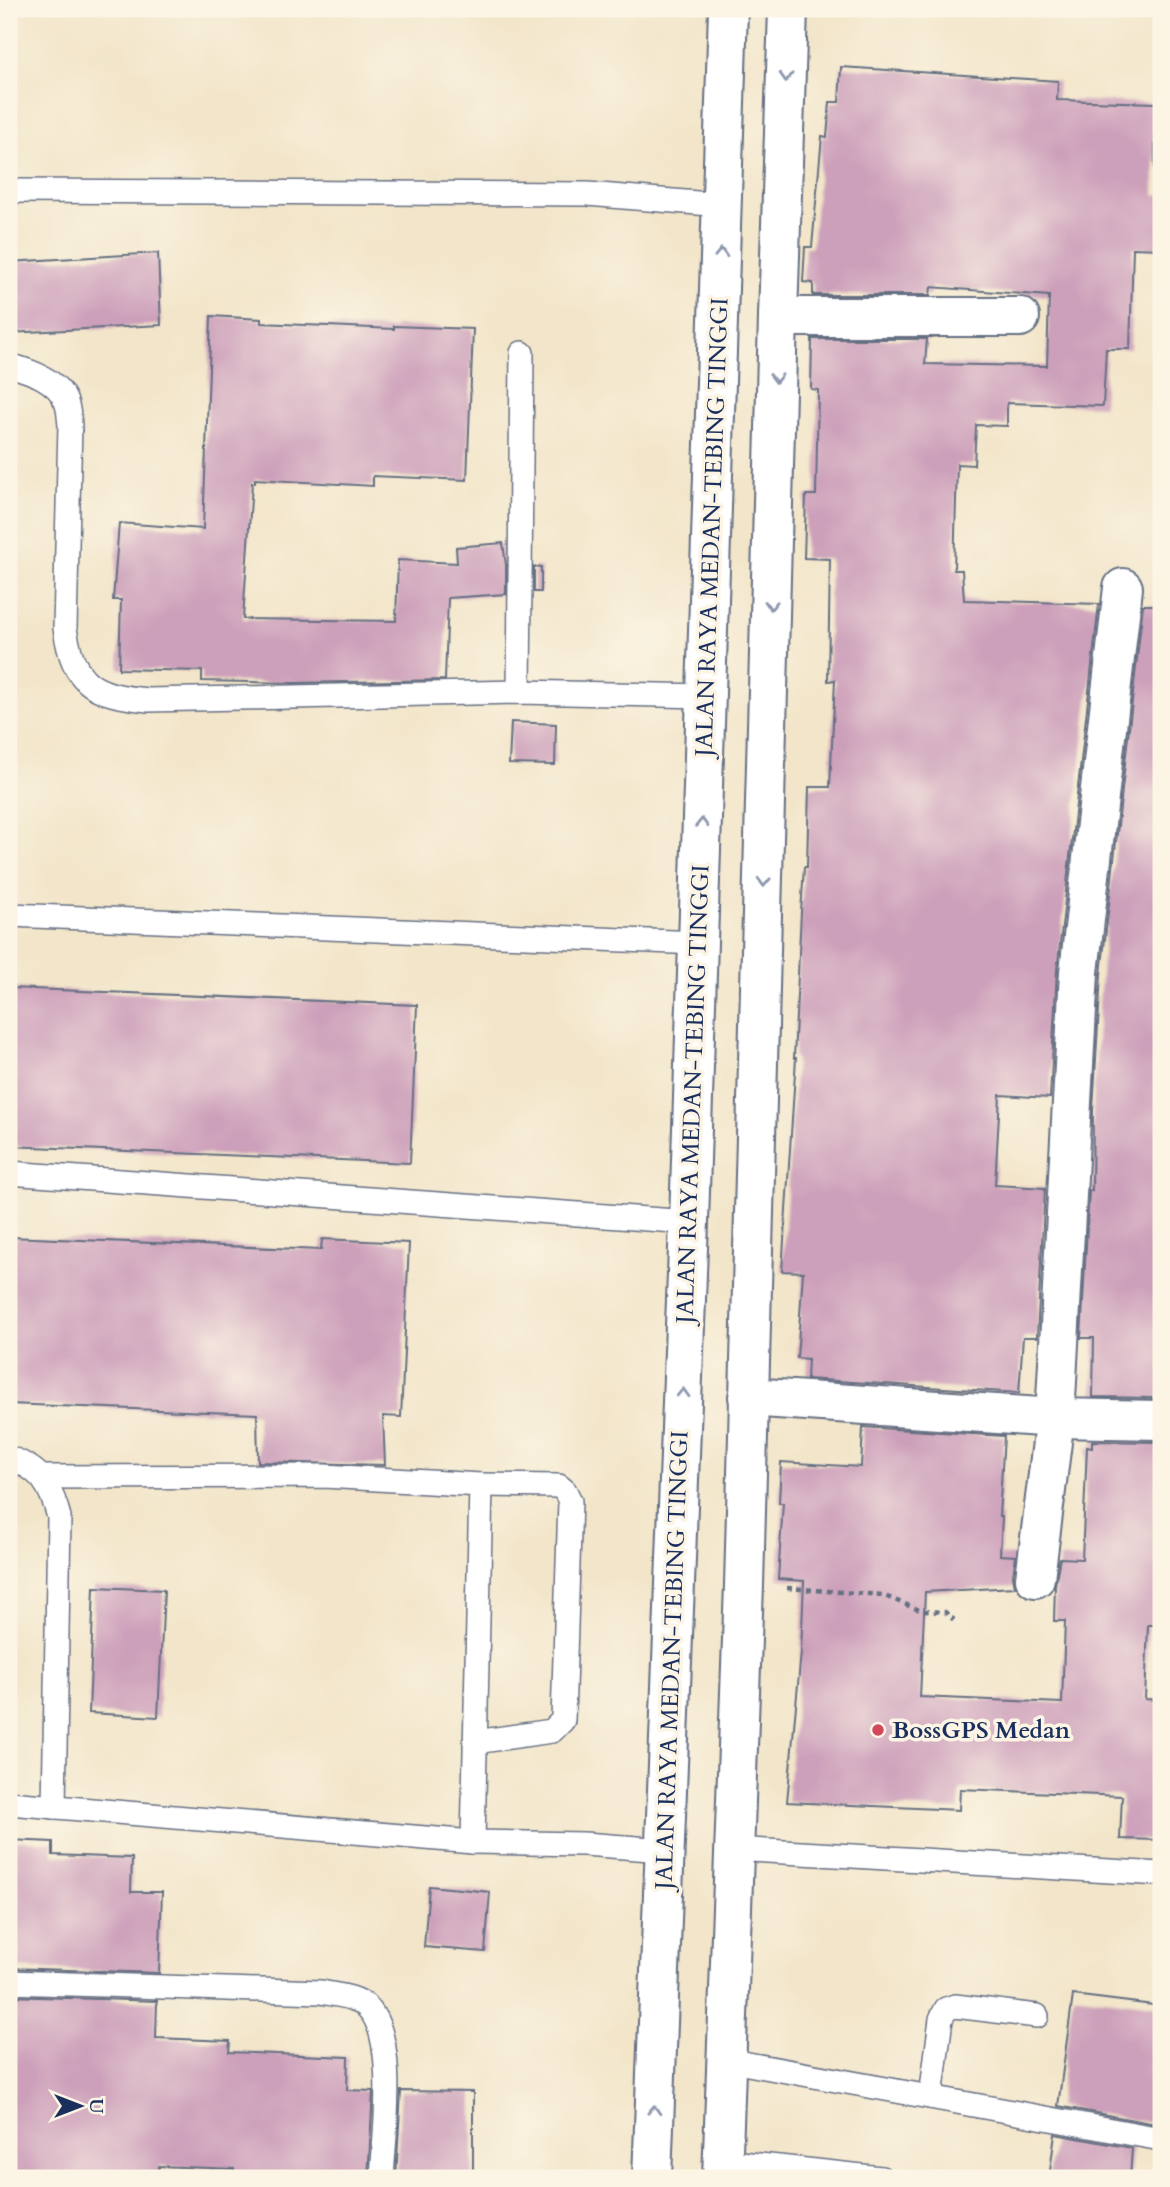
<svg xmlns="http://www.w3.org/2000/svg" width="1170" height="2187" font-family="Cardo,serif">
  <style>
    .building { fill: #cc9fba }
    .lines { fill: none; stroke-linecap: round; stroke-linejoin: round }
    .service-casing { stroke: #666f83; stroke-width: 26 }
    .minor-casing { stroke: #666f83; stroke-width: 42 }
    .trunk-casing { stroke: #666f83; stroke-width: 42 }
    .path { stroke: #666f83; stroke-width: 4.5; stroke-dasharray: 5 5; stroke-linecap: butt }
    .service { stroke: #fff; stroke-width: 23 }
    .minor { stroke: #fff; stroke-width: 38 }
    .trunk { stroke: #fff; stroke-width: 38 }
    .oneway { stroke: #8d97ae }
    .poi-dot { fill: #d1495b; stroke: #fcf5e5; stroke-width: 2.5 }
    .labels { text-anchor: middle; dominant-baseline: central; stroke-width: 7; stroke-linejoin: round; paint-order: stroke }
    .street-label { font-size: 24px; fill: #1b2f5e; stroke: #fcf5e5 }
    .poi-label { font-size: 24px; font-weight: bold; fill: #1b2f5e; stroke: #fcf5e5; text-anchor: start }
  </style>
  <rect width="100%" height="100%" fill="#fcf5e5"/>
  <filter id="ink" filterUnits="userSpaceOnUse"><feTurbulence type="fractalNoise" baseFrequency=".0143" numOctaves="2"/><feDisplacementMap in="SourceGraphic" scale="14" xChannelSelector="R" yChannelSelector="G"/><feConvolveMatrix kernelMatrix="1 2 1 2 8 2 1 2 1" color-interpolation-filters="sRGB"/></filter>
  <filter id="wash" filterUnits="userSpaceOnUse"><feTurbulence type="fractalNoise" baseFrequency=".00686" numOctaves="4" result="noise"/><feDisplacementMap in="SourceGraphic" scale="28" xChannelSelector="R" yChannelSelector="G"/><feGaussianBlur stdDeviation="1.57" result="paint"/><feColorMatrix in="noise" values="0 0 0 0 0 0 0 0 0 0 0 0 0 0 0 0 0 1.4 0 .05"/><feComposite in="paint" operator="in"/></filter>
  <g filter="url(#wash)">
    <rect width="100%" height="100%" fill="#f2e5c9"/>
    <g id="blocks">
      <!-- building -->
      <g class="building">
        <path d="M841,67L1058,81L1057,100L1156,103L1154,195H1161V249L1133,248L1130,349H1106L1103,406L1007,403V426L976,425L974,465L957,464L954,570H962L964,600L1099,604L1057,970L1050,1098L1000,1095L995,1185L1045,1188L1037,1337H1023L1019,1393L807,1379L808,1359L797,1358L803,1272L782,1271L796,1058H794L801,912L804,867H807L809,787H830L835,680L828,681L830,559L804,558L806,495H816L818,390L811,389L812,339H927L925,364L1047,366L1049,296L931,287L930,295H813V283L803,282L805,247H812L822,136L827,137L830,102H839Z"/>
        <path d="M158,253L161,325L9,333V262Z"/>
        <path d="M211,316L261,319V323L394,329V326L473,329L467,480L373,476V486L255,479V483H252L243,619L396,621L398,560L457,563L456,547L503,543L506,565V594L448,598L445,680L295,683L202,681V671L119,669L121,600H113L119,523L203,529Z"/>
        <rect x="534" y="567" width="7" height="25"/>
        <path d="M1143,605H1161V1398L1093,1397L1094,1338H1081L1089,1190L1092,1191L1093,1110L1101,974Z"/>
        <path d="M511,722L556,724L555,765L509,764Z"/>
        <path d="M9,988L417,1005L410,1163L9,1146Z"/>
        <path d="M9,1237L321,1250L322,1239L409,1243L401,1417L383,1416L385,1465L258,1462L257,1414L9,1404Z"/>
        <path d="M863,1427L1004,1436L999,1517H1002L1000,1555L1016,1556L1013,1575L1015,1587L925,1592L920,1697L1062,1703L1065,1621H1054L1055,1585L1060,1558L1082,1559L1087,1447L1092,1448V1441L1161,1442V1625H1148L1145,1699L1161,1700V1840L1120,1839L1122,1796L960,1789L959,1810L787,1802L801,1652L804,1581L778,1579L783,1503H779L781,1462L861,1467Z"/>
        <path d="M94,1587L164,1590L158,1717L89,1713Z"/>
        <path d="M9,1840L53,1842V1855L132,1858L131,1892H162L159,1973L9,1968Z"/>
        <path d="M429,1886L490,1892L485,1952L424,1947Z"/>
        <path d="M1073,1995L1161,2006V2125L1058,2106Z"/>
        <path d="M9,1996L157,2001L156,2038L230,2041L229,2052L348,2057L347,2090L373,2091L368,2178H234V2169L159,2166L158,2178H9Z"/>
        <path d="M401,2091L473,2092V2178H396Z"/>
        <path d="M1055,2134L1132,2148L1130,2178H1049Z"/>
      </g>
    </g>
  </g>
  <g filter="url(#ink)">
    <use href="#blocks" fill-opacity="0" stroke="#666f83" stroke-width="2"/>
    <g class="lines">
      <!-- service casing -->
      <g class="service-casing">
        <g id="service">
          <path d="M9,191L587,194L722,205"/>
          <path d="M9,365C30,371 57,379 66,402C69,409 69,418 70,425L65,628C73,684 93,695 148,700L519,692L706,696"/>
          <path d="M519,692L522,353"/>
          <path d="M9,915L699,943"/>
          <path d="M9,1173L689,1222"/>
          <path d="M9,1458C41,1469 50,1484 59,1517L54,1807"/>
          <path d="M42,1477L324,1476L481,1485L473,1842"/>
          <path d="M475,1742L552,1731L563,1720L570,1501L565,1491L559,1486L481,1485"/>
          <path d="M9,1803L473,1842L584,1844L664,1850"/>
          <path d="M732,1849L1161,1874"/>
          <path d="M9,1982L321,1992C335,1995 357,1996 367,2007C398,2037 384,2136 382,2178"/>
          <path d="M726,2060L1161,2139"/>
          <path d="M931,2097L941,2019L946,2009L955,2006L1037,2016"/>
          <path d="M722,2161L881,2178"/>
        </g>
      </g>
      <!-- minor casing -->
      <g class="minor-casing">
        <g id="minor">
          <path d="M778,317H1020"/>
          <path d="M748,1397L1055,1418L1161,1420"/>
          <path d="M1035,1578L1055,1418L1079,972L1123,588"/>
        </g>
      </g>
      <!-- trunk casing -->
      <g class="trunk-casing">
        <g id="trunk">
          <path d="M652,2178L689,1222L728,9"/>
          <path d="M722,2178L744,1585L778,317L788,9"/>
        </g>
      </g>
      <!-- path -->
      <path class="path" d="M787,1588L882,1595L922,1611L945,1612L954,1620"/>
      <!-- service -->
      <use href="#service" class="service"/>
      <!-- minor -->
      <use href="#minor" class="minor"/>
      <!-- trunk -->
      <use href="#trunk" class="trunk"/>
    </g>
    <!-- one-way arrows -->
    <defs><path id="oneway-chevron" d="M-2-3.5L2.5 0L-2 3.5" fill="none" stroke-width="1.6" stroke-linecap="round" stroke-linejoin="round" transform="scale(1.75)"/></defs>
    <g class="oneway">
      <use href="#oneway-chevron" transform="translate(786 77) rotate(92)"/>
      <use href="#oneway-chevron" transform="translate(721 253) rotate(-88)"/>
      <use href="#oneway-chevron" transform="translate(776 378) rotate(91)"/>
      <use href="#oneway-chevron" transform="translate(771 605) rotate(91)"/>
      <use href="#oneway-chevron" transform="translate(702 823) rotate(-88)"/>
      <use href="#oneway-chevron" transform="translate(764 882) rotate(92)"/>
      <use href="#oneway-chevron" transform="translate(683 1393) rotate(-88)"/>
      <use href="#oneway-chevron" transform="translate(654 2110) rotate(-88)"/>
    </g>
  </g>
  <!-- markers -->
  <circle class="poi-dot" cx="878" cy="1730" r="7"/>
  <g class="labels">
    <!-- street labels -->
    <g class="street-label">
      <text transform="translate(712 527) rotate(-88)">JALAN RAYA MEDAN-TEBING TINGGI</text>
      <text transform="translate(693 1094) rotate(-88)">JALAN RAYA MEDAN-TEBING TINGGI</text>
      <text transform="translate(672 1660) rotate(-88)">JALAN RAYA MEDAN-TEBING TINGGI</text>
    </g>
    <!-- poi labels -->
    <g class="poi-label">
      <text x="892" y="1730">BossGPS Medan</text>
    </g>
  </g>
  <!-- margin -->
  <rect width="1170" height="2187" fill="none" stroke="#fcf5e5" stroke-width="35"/>
  <!-- north arrow -->
  <g transform="translate(80 2106) rotate(90)" stroke="#fcf5e5" stroke-width="5" paint-order="stroke">
  <path d="M0-5L12 26L0 18L-12 26Z" fill="#1b2f5e"/>
  <text y="-10" font-size="19" font-weight="bold" text-anchor="middle" fill="#1b2f5e">U</text>
  </g>
</svg>
